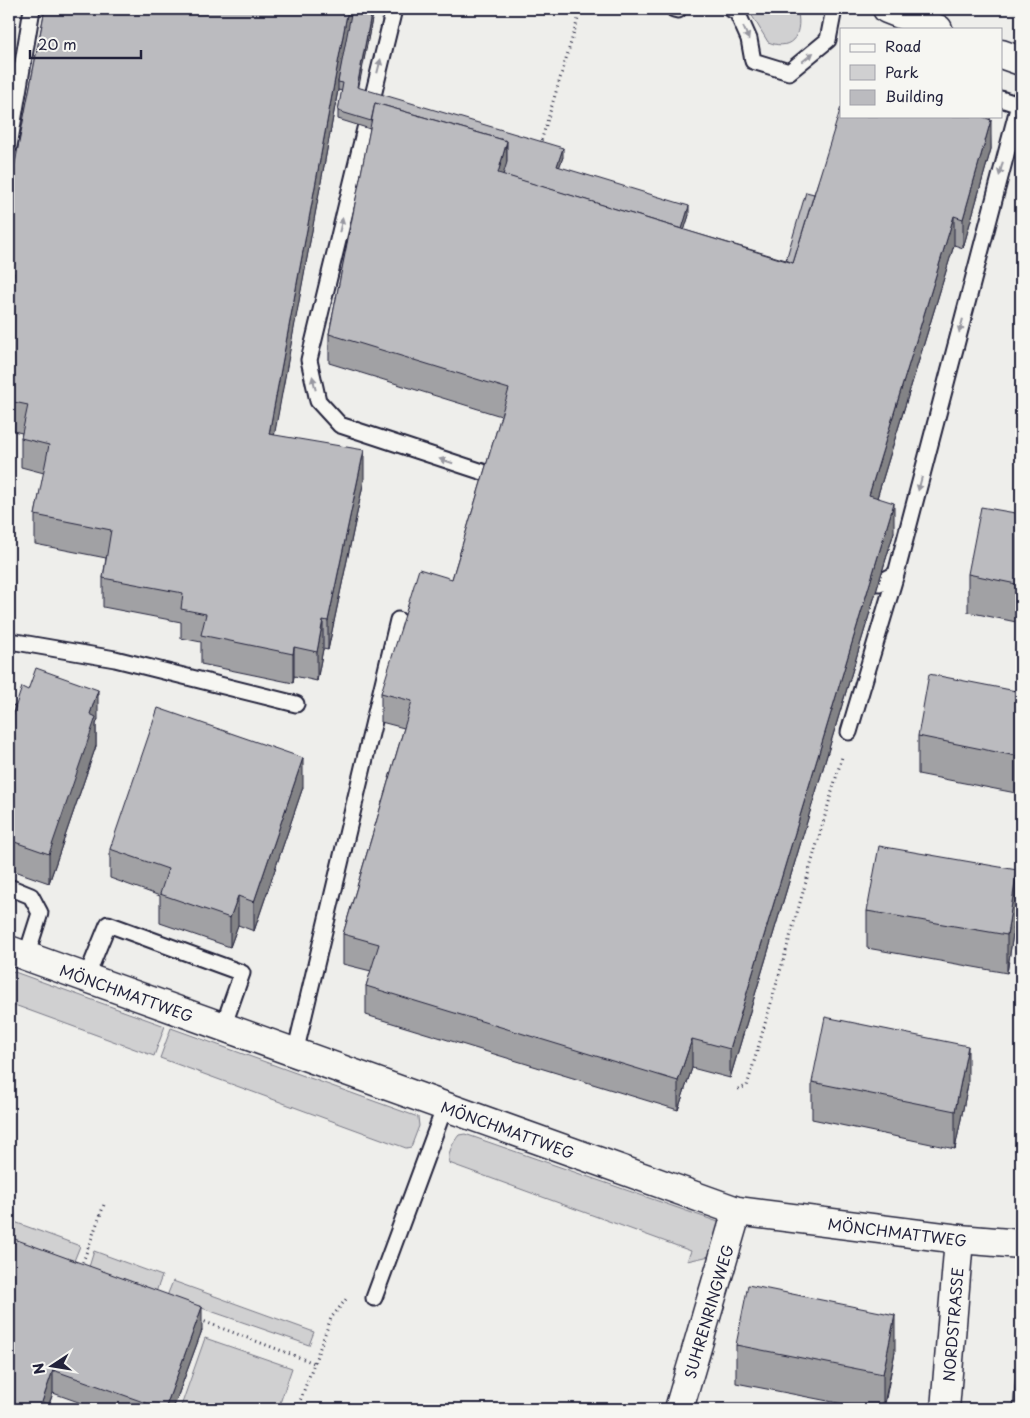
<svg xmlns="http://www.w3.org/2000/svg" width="1030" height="1418" font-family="'Playpen Sans',sans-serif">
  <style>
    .green { fill: #d0d0d1; stroke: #797986 }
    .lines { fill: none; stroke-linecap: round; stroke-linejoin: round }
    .lane-casing { stroke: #22223b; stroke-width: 19 }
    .street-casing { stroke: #22223b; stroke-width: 31 }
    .path { stroke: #22223b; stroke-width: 3; stroke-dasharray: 1 4; stroke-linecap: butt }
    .lane { stroke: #f6f6f2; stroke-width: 15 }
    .street { stroke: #f6f6f2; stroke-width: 28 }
    .wall { fill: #a1a1a4; stroke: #22223b }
    .shaded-wall { fill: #838386; stroke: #22223b }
    .building { fill: #bbbbbf; stroke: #22223b }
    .oneway { fill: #9797a0 }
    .labels { text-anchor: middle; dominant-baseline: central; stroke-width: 4.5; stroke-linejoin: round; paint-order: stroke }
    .street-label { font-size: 15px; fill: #22223b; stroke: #f6f6f2 }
  </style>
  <rect width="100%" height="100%" fill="#eeeeeb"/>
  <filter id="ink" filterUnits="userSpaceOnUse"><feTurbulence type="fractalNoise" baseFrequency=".02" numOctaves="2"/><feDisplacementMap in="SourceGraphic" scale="10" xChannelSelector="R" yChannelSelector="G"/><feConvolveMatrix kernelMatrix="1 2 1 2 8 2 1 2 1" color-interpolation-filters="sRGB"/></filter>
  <g filter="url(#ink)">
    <!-- green -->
    <g class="green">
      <path d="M748,9H797C803,30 795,53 768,42Z"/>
      <path d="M9,970L165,1026L154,1056L9,1003Z"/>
      <path d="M171,1028L418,1117L419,1126L411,1147L406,1148L160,1058Z"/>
      <path d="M465,1134L724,1224L719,1254L687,1261L691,1251L449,1163C447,1154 453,1142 459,1135Z"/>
      <path d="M9,1220L80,1246L74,1261L9,1238Z"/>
      <path d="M94,1251L162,1276L156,1292L89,1267Z"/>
      <path d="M173,1281L314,1332L309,1345L167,1296Z"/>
      <path d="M205,1338L292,1368L278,1409H180Z"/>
    </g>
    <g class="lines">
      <!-- lane casing -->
      <g class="lane-casing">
        <g id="lane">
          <path d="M394,9L309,360L318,401L340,425L492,475"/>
          <path d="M674,9L678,10"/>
          <path d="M731,9L737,12L749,39L753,61L789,72L828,40L834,9"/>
          <path d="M1001,99L1019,105"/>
          <path d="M9,146L32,9"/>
          <path d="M879,583L896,574L1021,97"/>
          <path d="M9,643L16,642L115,659L296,704"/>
          <path d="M849,732L896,574"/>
          <path d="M9,887L31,896L40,913L26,957"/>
          <path d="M86,978L108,924L242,973L223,1027"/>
          <path d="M295,1053L398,620"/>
          <path d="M374,1298L445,1106"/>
        </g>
      </g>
      <!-- street casing -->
      <g class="street-casing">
        <g id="street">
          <path d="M887,9L938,29"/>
          <path d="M1001,54L1021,61"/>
          <path id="s1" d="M9,950L737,1211L959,1239L1021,1244"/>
          <path id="s2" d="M679,1409L737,1211"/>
          <path id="s3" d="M945,1409L959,1239"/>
        </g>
      </g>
      <!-- path -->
      <g class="path">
        <path d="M540,145L581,9"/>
        <path d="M738,1089L747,1086L842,757"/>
        <path d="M81,1267L105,1202"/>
        <path d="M200,1320L314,1363"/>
        <path d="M297,1409L331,1318L347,1298"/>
      </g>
      <!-- lane -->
      <use href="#lane" class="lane"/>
      <!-- street -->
      <use href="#street" class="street"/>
    </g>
    <!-- wall -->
    <g class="wall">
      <path d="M45,9H374L358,88L563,157L559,167L689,215L684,230L786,260L814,194L841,116H991L990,120L991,149L963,248L954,245L877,498L894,532L730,1078L692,1068L678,1110L366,1015V986L371,971L343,964V934L404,728L381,722V693L452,579L501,416L329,363V334L370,129L338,119V111L342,91L338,90L274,435L364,480L328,650L323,649L317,681L294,676L293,683L201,664V642L181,638V622L103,607V578L106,558L35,544V515L44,473L21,467V438L22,433L9,430V194Z"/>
      <path d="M1021,514V623L968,612V574Z"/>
      <path d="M1021,692V794L918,774V736Z"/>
      <path d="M9,704L15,706L98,719L96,724V746L49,883L9,869Z"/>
      <path d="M303,787L254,931L238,925L230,947L160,923V896L110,878V849Z"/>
      <path d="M1017,908L1007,973L867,948V911Z"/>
      <path d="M812,1082L968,1084L955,1149L812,1119Z"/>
      <path d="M9,1237L202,1330L173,1409H98L53,1393L49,1405L9,1409Z"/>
      <path d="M1021,1300V1368H1019V1330Z"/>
      <path d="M736,1345L895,1352L884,1409H869L736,1383Z"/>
    </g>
    <!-- shaded-wall -->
    <g class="shaded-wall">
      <path d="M348,9H354L338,82V90L269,464V434Z"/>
      <path d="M372,9H374L357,96V87Z"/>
      <path d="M981,116H991L981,145Z"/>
      <path d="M991,120V149L963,248V219Z"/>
      <path d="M507,141V170L500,195L498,173Z"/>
      <path d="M563,148V157L557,174V166Z"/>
      <path d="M689,206V215L676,257V248Z"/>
      <path d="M954,216V245L869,524V495Z"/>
      <path d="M364,450V480L328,650V621Z"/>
      <path d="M894,503V532L730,1078V1049Z"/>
      <path d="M323,620V649L317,681V652Z"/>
      <path d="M294,647V676L293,683V654Z"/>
      <path d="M98,690V719L96,724V746L49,883V854L90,714Z"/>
      <path d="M303,758V787L254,931V902Z"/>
      <path d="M1017,870V908L1007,973V935Z"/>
      <path d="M238,896V925L230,947V918Z"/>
      <path d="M692,1039V1068L678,1110V1081Z"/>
      <path d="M968,1046V1084L955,1149V1111Z"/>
      <path d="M202,1307V1330L173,1409H165Z"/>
      <path d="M895,1315V1352L883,1409V1374Z"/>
      <path d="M53,1370V1393L47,1409L42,1402Z"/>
    </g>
    <!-- building -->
    <g class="building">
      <path d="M45,9H348L269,434L364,450L328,621L323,620L317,652L294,647L293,654L201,635L206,614L181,609L183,593L103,578L111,530L35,515L49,445L21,438L28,405L9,401V302L14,273L9,271V194Z"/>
      <path d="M352,9H372L357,87L563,148L557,166L689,206L682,229L503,175L507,162V141L375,103L371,121L338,111L343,83L338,82Z"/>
      <path d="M375,103L507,141L498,173L793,263L841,107V116H981L991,120L963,219L954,216L869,495L894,503L730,1049L692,1039L678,1081L366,986L379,944L343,934L412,701L381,693L419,569L452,579L509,389L329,334Z"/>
      <path d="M806,192L814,194L793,263L786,260Z"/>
      <path d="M981,507L1021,514V585L968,574Z"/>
      <path d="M36,668L98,690L90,714L96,717L49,854L9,840V726L22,687L28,690Z"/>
      <path d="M929,674L1021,692V757L918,736Z"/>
      <path d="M9,704L15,706L9,726Z"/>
      <path d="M158,708L303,758L254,902L238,896L230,918L160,894L168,869L110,849Z"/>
      <path d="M879,846L1017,870L1007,935L867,911Z"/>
      <path d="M825,1017L968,1046L955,1111L812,1082Z"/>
      <path d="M9,1237L202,1307L165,1409H163L53,1370L42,1402L62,1409H9Z"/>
      <path d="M748,1285L895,1315L883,1374L736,1345Z"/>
      <path d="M1021,1300V1330H1019Z"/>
      <path d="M1016,1371H1021V1409H1013Z"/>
    </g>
    <!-- one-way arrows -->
    <defs><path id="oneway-solid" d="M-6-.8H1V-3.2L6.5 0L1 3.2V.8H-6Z" transform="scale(1.25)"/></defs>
    <g class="oneway">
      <use href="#oneway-solid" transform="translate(746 33) rotate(67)"/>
      <use href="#oneway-solid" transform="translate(808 57) rotate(-39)"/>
      <use href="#oneway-solid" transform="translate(379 66) rotate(-76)"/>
      <use href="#oneway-solid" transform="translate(1001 169) rotate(104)"/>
      <use href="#oneway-solid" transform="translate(341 225) rotate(-77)"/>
      <use href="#oneway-solid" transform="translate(961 326) rotate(105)"/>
      <use href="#oneway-solid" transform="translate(314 383) rotate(-103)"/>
      <use href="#oneway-solid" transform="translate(446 461) rotate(-163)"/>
      <use href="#oneway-solid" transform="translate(920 484) rotate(105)"/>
    </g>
  </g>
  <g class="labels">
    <!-- street labels -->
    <g class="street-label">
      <text stroke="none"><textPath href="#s1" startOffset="125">MÖNCHMATTWEG</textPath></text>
      <text stroke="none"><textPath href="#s1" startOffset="530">MÖNCHMATTWEG</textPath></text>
      <text stroke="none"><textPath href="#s1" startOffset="935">MÖNCHMATTWEG</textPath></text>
      <text stroke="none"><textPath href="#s2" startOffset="102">SUHRENRINGWEG</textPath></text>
      <text stroke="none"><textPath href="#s3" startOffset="85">NORDSTRASSE</textPath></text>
    </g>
  </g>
  <!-- margin -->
  <rect width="1030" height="1418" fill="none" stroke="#f6f6f2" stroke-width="30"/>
  <rect x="15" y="15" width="1000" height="1388" fill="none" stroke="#22223b" stroke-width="2" filter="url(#ink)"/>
  <!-- legend -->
  <rect x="840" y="28" width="162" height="90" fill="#f6f6f2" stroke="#a1a1a9"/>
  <rect x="850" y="44" width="25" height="8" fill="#f6f6f2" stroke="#a1a1a9"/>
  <text x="885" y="52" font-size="15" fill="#22223b">Road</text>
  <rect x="850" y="65" width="25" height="15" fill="#d0d0d1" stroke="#a1a1a9"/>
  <text x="885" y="78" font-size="15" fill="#22223b">Park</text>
  <rect x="850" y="90" width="25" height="15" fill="#bbbbbf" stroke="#a1a1a9"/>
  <text x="885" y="102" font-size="15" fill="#22223b">Building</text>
  <!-- north arrow -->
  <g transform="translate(52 1366) rotate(258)" stroke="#f6f6f2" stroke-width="4" paint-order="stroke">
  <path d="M0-4L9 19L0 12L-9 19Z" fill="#22223b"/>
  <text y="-8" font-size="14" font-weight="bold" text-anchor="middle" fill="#22223b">N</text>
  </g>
  <!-- scale -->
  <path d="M30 50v8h111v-8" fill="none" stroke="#22223b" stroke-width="2.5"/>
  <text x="38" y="50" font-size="15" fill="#22223b" stroke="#f6f6f2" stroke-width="4" paint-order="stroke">20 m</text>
</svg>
